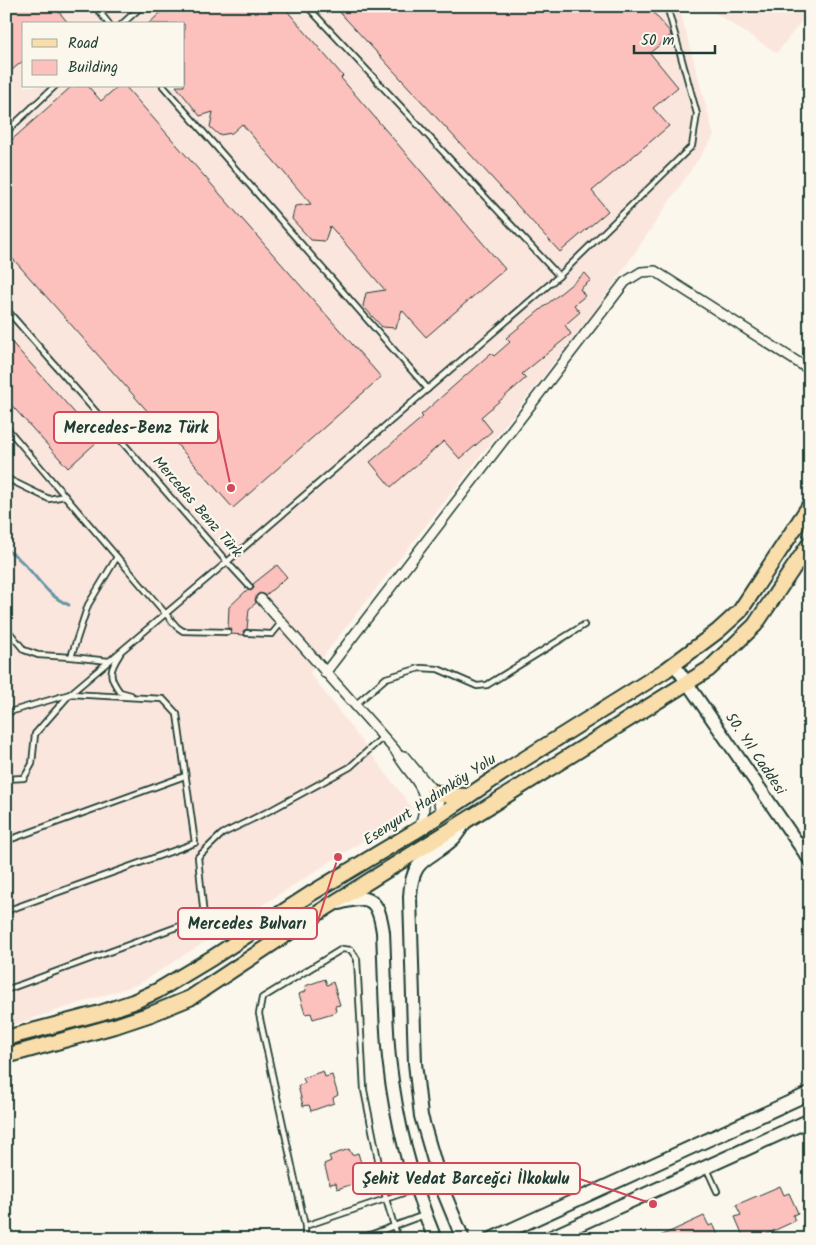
<svg xmlns="http://www.w3.org/2000/svg" width="816" height="1245" font-family="Kalam,sans-serif">
  <style>
    .built { fill: #fbe6de; fill-rule: evenodd }
    .lines { fill: none; stroke-linecap: round; stroke-linejoin: round }
    .stream { stroke: #6696a8; stroke-width: 3 }
    .building { fill: #fcc0bd; stroke: #1f3d34 }
    .service-casing { stroke: #1f3d34; stroke-width: 8 }
    .minor-casing { stroke: #1f3d34; stroke-width: 12 }
    .tertiary-casing { stroke: #1f3d34; stroke-width: 15 }
    .secondary-casing { stroke: #1f3d34; stroke-width: 16 }
    .primary-casing { stroke: #1f3d34; stroke-width: 18 }
    .service { stroke: #fbf7ec; stroke-width: 4.5 }
    .minor { stroke: #fbf7ec; stroke-width: 9 }
    .tertiary { stroke: #fbf7ec; stroke-width: 11 }
    .secondary { stroke: #fbf7ec; stroke-width: 12 }
    .primary { stroke: #f9deab; stroke-width: 14 }
    .labels { text-anchor: middle; dominant-baseline: central; stroke-width: 4.5; stroke-linejoin: round; paint-order: stroke }
    .street-label { font-size: 15px; fill: #1f3d34; stroke: #fbf7ec }
    .leader { fill: none; stroke: #d1495b; stroke-width: 2 }
    .callout-dot { fill: #d1495b; stroke: #fbf7ec; stroke-width: 2 }
    .callout { fill: #fbf7ec; stroke: #d1495b; stroke-width: 2 }
    .callout-label { font-size: 16px; text-anchor: middle; font-weight: bold; fill: #1f3d34 }
  </style>
  <rect width="100%" height="100%" fill="#fbf7ec"/>
  <filter id="ink" filterUnits="userSpaceOnUse"><feTurbulence type="fractalNoise" baseFrequency=".02" numOctaves="2"/><feDisplacementMap in="SourceGraphic" scale="10" xChannelSelector="R" yChannelSelector="G"/><feConvolveMatrix kernelMatrix="1 2 1 2 8 2 1 2 1" color-interpolation-filters="sRGB"/></filter>
  <g filter="url(#ink)">
    <!-- built -->
    <g class="built">
      <path d="M6,6H679L714,136L600,304L310,673L413,809L139,984L6,1027ZM24,24H184V86H24Z"/>
      <path d="M704,6H810V10L777,53Z"/>
    </g>
    <g class="lines">
      <!-- stream -->
      <path class="stream" d="M6,550C11,553 16,555 19,559C37,575 45,595 69,605"/>
    </g>
    <!-- building -->
    <g class="building">
      <path d="M6,6H54L69,24H24V60L6,75Z"/>
      <path d="M168,6H283L343,76L341,78L505,269L426,337L402,310L396,328L382,327L363,306L366,293L385,290L330,226L325,241L311,240L292,219L295,206L311,204L242,124L232,133L219,135L210,127L213,112L200,116L176,86H184V24H148Z"/>
      <path d="M334,6H648L670,32L671,35L650,53L678,87L653,108L669,126L592,191L608,211L560,252Z"/>
      <path d="M72,86H88L101,101L118,86H125L381,377L233,508L6,251V145Z"/>
      <path d="M585,273L591,280L580,289L585,296L574,305L580,312L565,325L571,334L522,374L526,378L481,417L492,431L460,459L444,441L391,487L370,462L423,417L421,415L491,353L494,356L510,342L506,338Z"/>
      <path d="M6,336L99,440L68,468L6,399Z"/>
      <path d="M277,565L287,577L266,595L260,593L257,595L255,600L256,603L249,609L247,629L243,631L244,635L231,634L232,630L228,628L229,607L247,590H252L254,588L253,584Z"/>
      <path d="M325,979L327,985L333,982L340,1005L335,1006L336,1012L313,1019L311,1013L305,1014L299,994L306,991L305,986Z"/>
      <path d="M323,1071L325,1077L332,1075L338,1095L333,1098L334,1103L311,1111L309,1105L303,1106L298,1086L305,1083L303,1078Z"/>
      <path d="M349,1149L352,1155L358,1153L364,1173L358,1176L360,1182L337,1189L336,1183L330,1184L324,1164L331,1161L329,1156Z"/>
      <path d="M780,1186L784,1195L789,1193L798,1213L793,1215L795,1221L756,1239H751L750,1235L744,1238L735,1217L741,1215L736,1205Z"/>
      <path d="M704,1216L709,1226L713,1224L720,1239H654Z"/>
    </g>
    <g class="lines">
      <!-- service casing -->
      <g class="service-casing">
        <g id="service">
          <path d="M95,6L109,24"/>
          <path d="M307,6L559,276"/>
          <path d="M122,24L142,6"/>
          <path d="M163,86L428,389"/>
          <path d="M6,132L55,86"/>
          <path d="M6,309L227,562L250,587"/>
          <path d="M6,427L177,627L183,631L228,632"/>
          <path d="M6,478L49,499L65,496"/>
          <path d="M6,628L24,650L38,655L71,657L88,605L117,557"/>
          <path d="M247,633L272,634L281,623"/>
          <path d="M120,654C109,671 108,676 120,692L131,695"/>
          <path d="M71,657L109,661"/>
          <path d="M355,705L386,678L420,668L438,669L477,686L487,685L584,625"/>
          <path d="M6,713L70,694L163,699L177,714L195,843L6,911"/>
          <path d="M6,779L24,778L32,764L35,734L70,694L227,562L559,276L692,146L697,114L667,6"/>
          <path d="M6,841L185,776"/>
          <path d="M6,990L204,917L198,857L222,834L273,809L350,767L383,737"/>
          <path d="M707,1169L717,1191"/>
          <path d="M305,1226L415,1189"/>
          <path d="M305,1239V1226L259,1014L262,998L342,949L351,950L357,959L364,1090L386,1199L398,1239"/>
          <path d="M359,1239L424,1215"/>
        </g>
      </g>
      <!-- minor casing -->
      <g class="minor-casing">
        <g id="minor">
          <path d="M261,599L395,750C414,785 434,784 419,829"/>
          <path d="M325,673L625,282L641,272L655,271L810,370"/>
          <path d="M404,756L434,792L437,797L442,814"/>
        </g>
      </g>
      <!-- tertiary casing -->
      <g class="tertiary-casing">
        <path id="tertiary" d="M674,664L810,861"/>
      </g>
      <!-- secondary casing -->
      <g class="secondary-casing">
        <g id="secondary">
          <path d="M339,903C370,894 378,898 383,932C385,974 385,1016 389,1058C396,1120 411,1181 435,1239"/>
          <path d="M463,1239L442,1188L421,1116L415,1063L410,897C412,855 429,862 454,838C458,833 462,827 465,822"/>
          <path d="M491,1239L810,1093"/>
          <path d="M547,1239L810,1120"/>
        </g>
      </g>
      <!-- primary casing -->
      <g class="primary-casing">
        <g id="primary">
          <path d="M434,792L446,795L468,796"/>
          <path d="M6,1038L100,1013L133,1002L157,991L212,958L312,893L419,829L510,768L666,670L718,631L740,611L810,505"/>
          <path d="M6,1056L118,1025L151,1014L190,998L329,906L709,669L755,625L810,543"/>
        </g>
      </g>
      <!-- service -->
      <use href="#service" class="service"/>
      <!-- minor -->
      <use href="#minor" class="minor"/>
      <!-- tertiary -->
      <use href="#tertiary" class="tertiary"/>
      <!-- secondary -->
      <use href="#secondary" class="secondary"/>
      <!-- primary -->
      <use href="#primary" class="primary"/>
    </g>
  </g>
  <g class="labels">
    <!-- street labels -->
    <g class="street-label">
      <text transform="translate(197 507) rotate(49)">Mercedes Benz Türk</text>
      <text transform="translate(755 754) rotate(56)">50. Yıl Caddesi</text>
      <text transform="translate(430 800) rotate(-33)">Esenyurt Hadımköy Yolu</text>
    </g>
  </g>
  <!-- callouts -->
  <path class="leader" d="M231 488L218 428M338 857L317 924M653 1204L580 1179"/>
  <g class="callout-dot">
    <circle cx="231" cy="488" r="5"/>
    <circle cx="338" cy="857" r="5"/>
    <circle cx="653" cy="1204" r="5"/>
  </g>
  <g class="callout">
    <rect x="54" y="412" width="164" height="31" rx="5"/>
    <rect x="178" y="908" width="139" height="31" rx="5"/>
    <rect x="353" y="1163" width="227" height="31" rx="5"/>
  </g>
  <g class="callout-label">
    <text x="136" y="433">Mercedes-Benz Türk</text>
    <text x="247" y="929">Mercedes Bulvarı</text>
    <text x="466" y="1184">Şehit Vedat Barceğci İlkokulu</text>
  </g>
  <!-- margin -->
  <rect width="816" height="1245" fill="none" stroke="#fbf7ec" stroke-width="25"/>
  <rect x="12" y="12" width="791" height="1220" fill="none" stroke="#1f3d34" stroke-width="2" filter="url(#ink)"/>
  <!-- legend -->
  <rect x="22" y="22" width="162" height="65" fill="#fbf7ec" stroke="#a3ada2"/>
  <rect x="32" y="39" width="25" height="8" fill="#f9deab" stroke="#a3ada2"/>
  <text x="68" y="48" font-size="15" fill="#1f3d34">Road</text>
  <rect x="32" y="60" width="25" height="15" fill="#fcc0bd" stroke="#a3ada2"/>
  <text x="68" y="72" font-size="15" fill="#1f3d34">Building</text>
  <!-- scale -->
  <path d="M634 45v8h81v-8" fill="none" stroke="#1f3d34" stroke-width="2.5"/>
  <text x="641" y="45" font-size="15" fill="#1f3d34" stroke="#fbf7ec" stroke-width="4" paint-order="stroke">50 m</text>
</svg>
